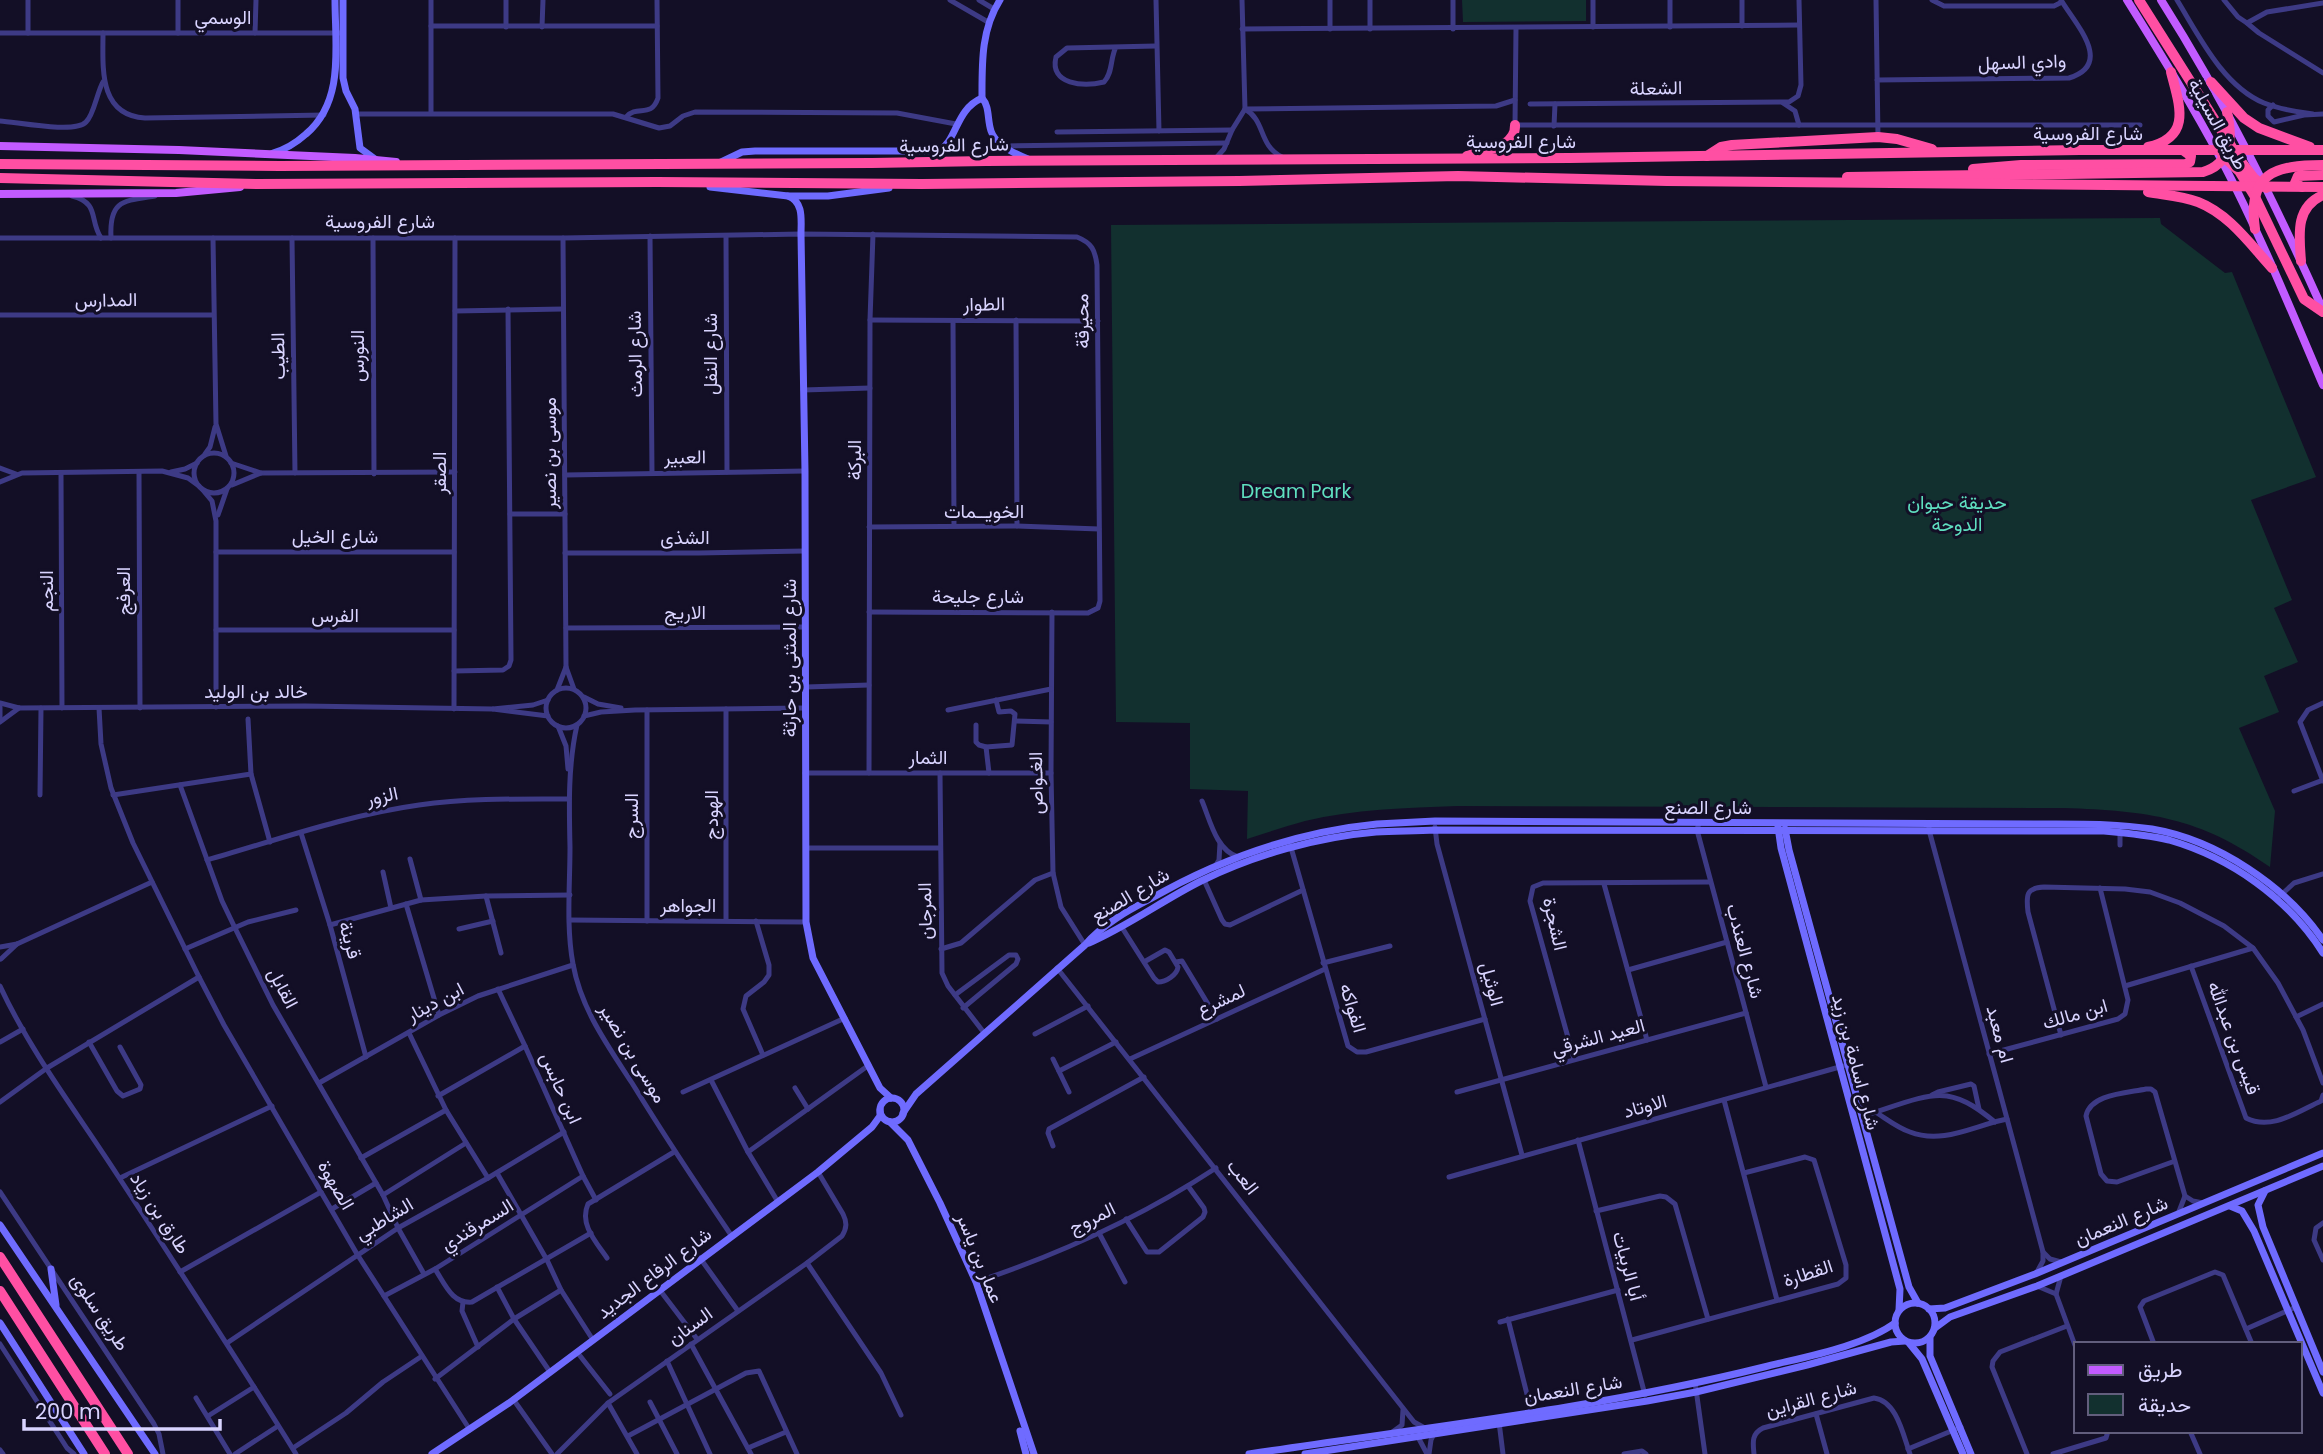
<svg xmlns="http://www.w3.org/2000/svg" width="2323" height="1454" font-family="Poppins,Vazirmatn,sans-serif">
  <style>
    .green { fill: #12302f }
    .lines { fill: none; stroke-linecap: round; stroke-linejoin: round }
    .street { stroke: #3d3a85; stroke-width: 5 }
    .secondary { stroke: #6f6bff; stroke-width: 7 }
    .primary { stroke: #c25bff; stroke-width: 8 }
    .highway { stroke: #ff4fa3; stroke-width: 10 }
    .labels { text-anchor: middle; dominant-baseline: central; stroke-width: 6; stroke-linejoin: round; paint-order: stroke }
    .street-label { font-size: 19px; fill: #d9d4ff; stroke: #130f26 }
    .park-label { font-size: 19px; fill: #5fe0c0; stroke: #130f26 }
  </style>
  <rect width="100%" height="100%" fill="#130f26"/>
  <!-- green -->
  <g class="green">
    <path d="M1462,0H1586V21L1463,22Z"/>
    <path d="M2160,218L2161,224L2225,273L2232,272L2316,477L2251,500L2292,600L2274,608L2298,662L2264,676L2279,712L2239,728L2275,811L2270,867C2199,817 2149,811 2064,808L1457,806C1406,808 1354,809 1305,821C1286,826 1266,833 1247,839L1248,791L1190,789V723L1116,722L1111,225Z"/>
  </g>
  <g class="lines">
    <!-- street -->
    <g class="street">
      <path d="M28,0V33"/>
      <path d="M178,0V33"/>
      <path d="M431,0V113"/>
      <path d="M950,0L988,22"/>
      <path d="M979,0L994,9"/>
      <path d="M1156,0L1159,131"/>
      <path d="M1330,0V29"/>
      <path d="M1370,0V29"/>
      <path d="M1453,0V29"/>
      <path d="M1593,0V27"/>
      <path d="M1670,0V27"/>
      <path d="M1742,0V26"/>
      <path d="M1876,0L1878,137"/>
      <path d="M1932,0L1944,6H2054L2062,2"/>
      <path d="M2177,0C2199,36 2223,86 2264,103C2279,109 2297,112 2313,114"/>
      <path d="M2224,0L2238,17L2247,23L2267,12L2323,3"/>
      <path d="M2247,23L2259,33L2323,73"/>
      <path d="M431,26H657"/>
      <path d="M506,27V0"/>
      <path d="M542,27L543,0"/>
      <path d="M1516,28L1515,125H2140"/>
      <path d="M1242,29L1799,25"/>
      <path d="M0,33H343"/>
      <path d="M103,33C103,67 98,115 145,118L324,115"/>
      <path d="M255,33L256,0"/>
      <path d="M1116,47C1110,58 1113,73 1104,82C1084,87 1049,85 1056,57L1067,48L1156,46"/>
      <path d="M1877,80L2069,78C2114,64 2076,25 2061,0"/>
      <path d="M1783,103L1795,111L1799,125"/>
      <path d="M1530,104L1789,102L1798,96L1801,85L1799,0"/>
      <path d="M2273,105L2268,110V116L2274,122L2304,115L2323,114"/>
      <path d="M1245,109L1496,106L1515,100"/>
      <path d="M1245,109C1266,121 1258,145 1282,157"/>
      <path d="M356,114H613L659,128L670,126L683,116L695,112L897,113L956,124"/>
      <path d="M626,117C637,104 651,119 658,98L657,0"/>
      <path d="M0,121C17,122 75,134 86,122C94,115 97,92 103,82"/>
      <path d="M1554,126L1555,104"/>
      <path d="M1057,132L1232,130"/>
      <path d="M1004,146L1227,143"/>
      <path d="M1216,158L1224,149L1232,130L1245,109L1242,0"/>
      <path d="M72,196C100,203 89,220 101,238"/>
      <path d="M650,236L652,473"/>
      <path d="M726,236L727,472"/>
      <path d="M0,238H563L801,234L1077,237C1092,243 1095,250 1097,265L1100,601L1098,608L1088,613L869,612"/>
      <path d="M111,238C109,200 123,201 155,196"/>
      <path d="M213,238L216,424L226,456"/>
      <path d="M292,238L295,473"/>
      <path d="M373,238L374,474"/>
      <path d="M563,238L566,667L574,689"/>
      <path d="M455,311L563,309"/>
      <path d="M0,315H213"/>
      <path d="M870,320L1098,321"/>
      <path d="M1016,320L1017,526"/>
      <path d="M953,321L954,526"/>
      <path d="M803,390L870,388"/>
      <circle cx="214" cy="473" r="20"/>
      <path d="M205,454L210,447L215,427"/>
      <path d="M231,463L261,473L455,472"/>
      <path d="M0,468L16,474"/>
      <path d="M171,472L185,469L197,463"/>
      <path d="M139,473L140,708"/>
      <path d="M61,474L62,708"/>
      <path d="M565,475L805,471"/>
      <path d="M0,482L22,473L162,471L188,478L199,486"/>
      <path d="M232,485L261,473"/>
      <path d="M202,489L212,501L216,521V707"/>
      <path d="M510,514H565"/>
      <path d="M218,515L227,489"/>
      <path d="M869,527L1017,526L1099,529"/>
      <path d="M216,552H454"/>
      <path d="M565,553H699L805,551"/>
      <path d="M1052,612L1051,773L1053,873L1061,907L1085,945"/>
      <path d="M566,628L805,627"/>
      <path d="M216,630H454"/>
      <path d="M454,671L503,670L509,666L511,660L508,309"/>
      <path d="M806,687L869,685"/>
      <circle cx="566" cy="708" r="20"/>
      <path d="M557,690L566,667"/>
      <path d="M584,697L598,704L621,708"/>
      <path d="M548,700L533,705L493,709L548,716"/>
      <path d="M0,703L19,708L305,706L493,709"/>
      <path d="M2323,703L2308,710L2300,722L2323,781"/>
      <path d="M0,707V718"/>
      <path d="M99,708L101,744L111,788L133,843L199,977L224,1025L357,1254L470,1430"/>
      <path d="M454,709L455,238"/>
      <path d="M726,709V920"/>
      <path d="M948,710L1051,689"/>
      <path d="M584,716L601,712L635,710L805,708"/>
      <path d="M248,719L251,774L270,842"/>
      <path d="M1015,721L1051,722"/>
      <path d="M0,722L19,708"/>
      <path d="M577,725C568,765 569,806 570,847C570,885 566,927 573,964C581,1009 608,1046 632,1083C664,1135 697,1185 731,1235"/>
      <path d="M976,725V742L979,745L986,747L1012,745L1015,714L1011,711L999,712L996,700"/>
      <path d="M558,726L566,746L568,769"/>
      <path d="M986,747L989,773"/>
      <path d="M805,773H1051"/>
      <path d="M869,773L870,320L873,234"/>
      <path d="M940,773L942,973L948,986L985,1034"/>
      <path d="M180,785L222,901L235,928L273,1005L383,1195L398,1228L424,1274"/>
      <path d="M2294,791L2323,780"/>
      <path d="M40,795L41,708"/>
      <path d="M113,795L251,774"/>
      <path d="M1202,801C1210,820 1216,850 1238,857"/>
      <path d="M1699,823L1697,830L1766,1087"/>
      <path d="M1929,824V830L2043,1252V1261L2037,1272"/>
      <path d="M1435,827L1437,844L1522,1155"/>
      <path d="M301,833L330,925L366,1057"/>
      <path d="M1290,844L1348,1046L1357,1052H1366L1485,1019"/>
      <path d="M2120,845V833"/>
      <path d="M806,848H940"/>
      <path d="M410,859L421,900"/>
      <path d="M207,860C277,840 347,815 419,805C469,798 519,799 569,799"/>
      <path d="M1216,865L1219,860L1220,843"/>
      <path d="M383,872L391,908"/>
      <path d="M1204,880L1222,920L1225,924L1230,925L1303,890"/>
      <path d="M1604,884L1647,1040"/>
      <path d="M486,896L501,953"/>
      <path d="M2280,896L2294,883L2323,874"/>
      <path d="M406,904L439,1015"/>
      <path d="M570,920L806,922"/>
      <path d="M647,921V710"/>
      <path d="M756,921L769,965V975L764,982L746,996L743,1009L763,1055"/>
      <path d="M330,925L421,900L486,896L570,895"/>
      <path d="M1121,926L1154,978L1158,982C1166,982 1177,975 1178,967L1169,952L1165,950L1144,962"/>
      <path d="M459,929L493,921"/>
      <path d="M0,947L17,944L152,882"/>
      <path d="M185,949L248,922L296,910"/>
      <path d="M941,949L961,943L1035,880L1053,873"/>
      <path d="M1,959L17,944"/>
      <path d="M1176,962L1182,961L1217,1019"/>
      <path d="M1323,963L1390,946"/>
      <path d="M2191,966L2246,1118C2271,1131 2297,1112 2321,1101L2323,1095"/>
      <path d="M1057,968L1414,1422L1423,1427"/>
      <path d="M1628,970L1727,942"/>
      <path d="M0,986C31,1053 78,1114 118,1176C178,1268 238,1360 296,1454"/>
      <path d="M2125,986L2253,948"/>
      <path d="M498,989L525,1046L583,1176L596,1200"/>
      <path d="M955,995L1009,955H1016L1018,959L1016,964L963,1008"/>
      <path d="M2296,1017L2323,1004"/>
      <path d="M409,1033L446,1110L488,1178"/>
      <path d="M1035,1034L1088,1006"/>
      <path d="M2061,1035L2028,912C2026,895 2026,888 2044,887L2125,889L2150,892L2180,903L2224,926L2253,948L2278,983L2303,1030L2323,1083"/>
      <path d="M0,1042L23,1029"/>
      <path d="M89,1042L117,1091L123,1096L140,1089L141,1085L120,1047"/>
      <path d="M1989,1054L2118,1019L2125,1014L2128,1000L2100,888"/>
      <path d="M1053,1059L1069,1092"/>
      <path d="M1130,1059L1325,969"/>
      <path d="M1574,1059L1530,901L1533,887L1543,883L1710,882"/>
      <path d="M1059,1071L1116,1042"/>
      <path d="M711,1080L748,1152L778,1202"/>
      <path d="M319,1083L439,1015L478,996L573,965"/>
      <path d="M795,1088L808,1109"/>
      <path d="M683,1092L845,1018"/>
      <path d="M1457,1092L1746,1013"/>
      <path d="M1932,1095L1938,1092L1971,1084L1974,1086L1979,1109"/>
      <path d="M438,1096L525,1046"/>
      <path d="M1724,1100L1777,1300"/>
      <path d="M0,1102L47,1068L199,977"/>
      <path d="M1877,1113C1888,1120 1898,1128 1910,1132C1943,1145 1975,1125 2007,1119"/>
      <path d="M1863,1116C1886,1110 1924,1092 1947,1096C1966,1099 1981,1111 1995,1122"/>
      <path d="M1578,1140L1645,1395"/>
      <path d="M1053,1146L1048,1133L1049,1129L1144,1077"/>
      <path d="M748,1152L869,1065"/>
      <path d="M361,1158L446,1110"/>
      <path d="M2175,1161L2117,1182L2107,1181L2101,1174L2086,1116C2090,1094 2127,1093 2146,1089H2151L2155,1092L2185,1196L2178,1214"/>
      <path d="M497,1173L547,1260L561,1290L593,1340"/>
      <path d="M1449,1177L1843,1066"/>
      <path d="M120,1178L272,1106"/>
      <path d="M0,1192L154,1424L159,1434L163,1454"/>
      <path d="M383,1195L466,1143"/>
      <path d="M2185,1196L2193,1201L2203,1203"/>
      <path d="M332,1209L376,1183"/>
      <path d="M1596,1211L1660,1196L1666,1197L1675,1204L1708,1319"/>
      <path d="M1126,1219L1147,1252H1159L1203,1217L1205,1212L1204,1208L1188,1186"/>
      <path d="M2323,1223L2316,1228L2314,1240L2323,1260"/>
      <path d="M1099,1233L1125,1282"/>
      <path d="M2043,1252L2050,1259L2061,1262"/>
      <path d="M607,1258C596,1242 579,1224 588,1204L674,1152"/>
      <path d="M700,1258L738,1311"/>
      <path d="M807,1263L881,1373L901,1415"/>
      <path d="M435,1269C445,1284 452,1304 472,1302L591,1233"/>
      <path d="M180,1272L321,1192"/>
      <path d="M2061,1276L2056,1294L2076,1348"/>
      <path d="M976,1282C1060,1254 1141,1217 1216,1168"/>
      <path d="M2037,1286L2056,1294"/>
      <path d="M497,1287L514,1319L550,1372"/>
      <path d="M659,1289L697,1339"/>
      <path d="M384,1296L435,1269L583,1176"/>
      <path d="M463,1302L462,1311L478,1347"/>
      <path d="M1508,1319L1532,1414"/>
      <path d="M1500,1322L1618,1290"/>
      <path d="M2246,1329L2296,1307"/>
      <path d="M1632,1340L1838,1284L1846,1278V1265L1814,1160L1805,1157L1744,1173"/>
      <path d="M227,1343L398,1228L488,1178L564,1132"/>
      <path d="M0,1344L67,1448L74,1454"/>
      <path d="M691,1344L751,1454"/>
      <path d="M2154,1344L2140,1307L2144,1301L2215,1272L2223,1275L2252,1344"/>
      <path d="M577,1352L610,1394"/>
      <path d="M667,1361L710,1454"/>
      <path d="M435,1379L514,1319L561,1290"/>
      <path d="M1695,1382L1705,1454"/>
      <path d="M196,1398L230,1454"/>
      <path d="M513,1399L552,1454"/>
      <path d="M650,1402L677,1454"/>
      <path d="M608,1403L637,1454"/>
      <path d="M1816,1414L1827,1454"/>
      <path d="M208,1416L254,1387"/>
      <path d="M1499,1422L1503,1454"/>
      <path d="M2190,1431L2200,1454"/>
      <path d="M1391,1433L1402,1425L1403,1410"/>
      <path d="M628,1436L746,1373L759,1371L797,1454"/>
      <path d="M1418,1437L1427,1454"/>
      <path d="M293,1448L346,1413L383,1382L422,1356"/>
      <path d="M748,1448L786,1432"/>
      <path d="M1908,1449L1961,1427"/>
      <path d="M0,1450L3,1454"/>
      <path d="M235,1454L278,1426"/>
      <path d="M557,1454L608,1403L807,1263L842,1236C847,1228 847,1222 843,1214L818,1172"/>
      <path d="M1429,1454L1431,1440L1434,1434"/>
      <path d="M1624,1454L1642,1451L1646,1454"/>
      <path d="M1754,1454C1753,1443 1751,1434 1763,1428L1874,1398C1897,1401 1903,1435 1910,1454"/>
      <path d="M2027,1454L1992,1367L1993,1361L2000,1352L2067,1326"/>
      <path d="M2053,1454L2106,1438L2108,1431"/>
    </g>
    <!-- secondary -->
    <g class="secondary">
      <path d="M343,0V78L346,91L355,109L360,148L375,159"/>
      <path d="M1000,0C981,30 982,63 982,98C990,107 987,119 991,131C996,145 1015,154 1028,159"/>
      <path d="M273,153C287,149 296,143 306,134C345,101 335,46 335,0"/>
      <path d="M719,163L742,152L755,151H939C958,139 955,110 982,98"/>
      <path d="M710,187L788,196H828L889,188"/>
      <path d="M788,196C804,202 801,220 801,234L805,471L806,922L813,958L880,1088L891,1098"/>
      <path d="M1778,827L1781,848L1900,1289L1899,1310"/>
      <path d="M1785,829L1789,850L1909,1287L1918,1303"/>
      <path d="M1089,943C1128,926 1163,900 1201,881C1254,855 1317,837 1376,832C1396,831 1415,831 1435,830L2104,831C2126,833 2148,835 2169,840C2231,858 2288,898 2323,953"/>
      <circle cx="892" cy="1110" r="12"/>
      <path d="M903,1113L916,1094L1085,945C1102,925 1127,911 1150,899C1220,859 1296,832 1377,824C1396,823 1416,822 1435,821L2056,824C2088,824 2120,824 2152,829C2217,840 2286,886 2323,940"/>
      <path d="M890,1122L908,1140L940,1203L976,1282L1034,1454"/>
      <path d="M2265,1191L2258,1205L2263,1227L2323,1372"/>
      <path d="M2230,1206L2242,1211L2254,1231L2323,1393"/>
      <path d="M0,1225L155,1454"/>
      <path d="M51,1269L56,1305"/>
      <circle cx="1915" cy="1323" r="20"/>
      <path d="M1929,1309L1945,1308L2035,1274L2323,1153"/>
      <path d="M0,1323L84,1454"/>
      <path d="M1935,1328L1950,1317L2037,1286L2323,1166"/>
      <path d="M1930,1337V1356L1971,1454"/>
      <path d="M1909,1343L1922,1359L1963,1454"/>
      <path d="M1020,1431L1026,1454"/>
      <path d="M432,1454L509,1403L818,1172L872,1127L880,1116V1110"/>
      <path d="M1249,1454C1421,1428 1595,1409 1764,1367C1804,1357 1862,1347 1895,1323"/>
      <path d="M1305,1454L1647,1401L1696,1392L1807,1365L1891,1342L1905,1341"/>
    </g>
    <!-- primary -->
    <g class="primary">
      <path d="M2127,0C2160,53 2193,106 2222,161C2260,234 2291,310 2323,385"/>
      <path d="M2161,0C2224,99 2275,203 2323,310"/>
      <path d="M0,146L179,150L355,158L396,162"/>
      <path d="M0,194L176,193L240,187"/>
    </g>
    <!-- highway -->
    <g class="highway">
      <path d="M2139,0L2240,160L2254,178L2266,188"/>
      <path d="M2211,82L2244,118L2259,128L2310,147"/>
      <path d="M2148,147C2193,137 2179,104 2171,72"/>
      <path d="M2222,155L2239,171L2255,197L2304,299L2323,312"/>
      <path d="M1467,156C1484,150 1516,148 1515,125"/>
      <path d="M1707,156L1721,147L1732,145L1878,137L1897,139L1932,149"/>
      <path d="M0,164L280,166L872,163L986,161L1570,158L2080,150H2323"/>
      <path d="M1973,169L2021,165L2186,164L2190,162L2191,156L2184,151"/>
      <path d="M1847,177L2203,172C2232,163 2233,138 2227,112"/>
      <path d="M0,178L257,184L657,182L922,184L1239,181L1458,176L1667,181L2323,187"/>
      <path d="M2302,187L2295,183L2298,176L2323,175"/>
      <path d="M2148,192C2165,195 2182,196 2198,202C2229,214 2250,244 2272,268"/>
      <path d="M2255,229C2247,173 2275,165 2323,165"/>
      <path d="M2301,261C2299,235 2295,207 2323,195"/>
      <path d="M0,1257L128,1454"/>
      <path d="M0,1291L105,1454"/>
    </g>
  </g>
  <g class="labels">
    <!-- street labels -->
    <g class="street-label">
      <text x="223" y="17">الوسمي</text>
      <text transform="translate(2022 62) rotate(-2)">وادي السهل</text>
      <text transform="translate(1656 88) rotate(-1)">الشعلة</text>
      <text transform="translate(2218 124) rotate(61)">طريق السيلية</text>
      <text x="2088" y="133">شارع الفروسية</text>
      <text x="1521" y="141">شارع الفروسية</text>
      <text transform="translate(954 145) rotate(-1)">شارع الفروسية</text>
      <text x="380" y="221">شارع الفروسية</text>
      <text transform="translate(106 300) rotate(-1)">المدارس</text>
      <text transform="translate(984 304) rotate(-1)">الطوار</text>
      <text transform="translate(1082 321) rotate(-91)">محيرقة</text>
      <text transform="translate(635 354) rotate(-91)">شارع الرمث</text>
      <text transform="translate(710 354) rotate(-90)">شارع النفل</text>
      <text transform="translate(278 356) rotate(-91)">الطيب</text>
      <text transform="translate(357 356) rotate(-90)">النورس</text>
      <text transform="translate(549 453) rotate(-90)">موسى بن نصير</text>
      <text transform="translate(685 457) rotate(-1)">العبير</text>
      <text transform="translate(854 460) rotate(-90)">البركة</text>
      <text transform="translate(439 473) rotate(-90)">الصقر</text>
      <text x="984" y="511">الخويــمات</text>
      <text x="335" y="536">شارع الخيل</text>
      <text x="685" y="537">الشذى</text>
      <text transform="translate(46 591) rotate(-90)">النجم</text>
      <text transform="translate(123 591) rotate(-90)">العرفج</text>
      <text x="978" y="596">شارع جليحة</text>
      <text x="685" y="612">الاريج</text>
      <text x="335" y="615">الفرس</text>
      <text transform="translate(789 658) rotate(-90)">شارع المثنى بن حارثة</text>
      <text x="256" y="691">خالد بن الوليد</text>
      <text x="928" y="757">الثمار</text>
      <text transform="translate(1036 783) rotate(-91)">الغـواص</text>
      <text transform="translate(382 796) rotate(-12)">الزور</text>
      <text x="1708" y="807">شارع الصنع</text>
      <text transform="translate(711 815) rotate(-90)">الهودج</text>
      <text transform="translate(631 816) rotate(-90)">السرج</text>
      <text transform="translate(1130 895) rotate(-31)">شارع الصنع</text>
      <text x="688" y="905">الجواهر</text>
      <text transform="translate(925 911) rotate(-91)">المرجان</text>
      <text transform="translate(1555 924) rotate(77)">الشجرة</text>
      <text transform="translate(350 940) rotate(74)">قرينة</text>
      <text transform="translate(1745 951) rotate(75)">شارع العندب</text>
      <text transform="translate(1492 984) rotate(75)">الوثيل</text>
      <text transform="translate(283 988) rotate(62)">القابل</text>
      <text transform="translate(1221 1000) rotate(-25)">لمشرع</text>
      <text transform="translate(435 1002) rotate(-28)">ابن دينار</text>
      <text transform="translate(1353 1008) rotate(73)">الفواكه</text>
      <text transform="translate(2075 1014) rotate(-16)">ابن مالك</text>
      <text transform="translate(2000 1034) rotate(75)">ام معبد</text>
      <text transform="translate(1598 1037) rotate(-15)">العيد الشرقي</text>
      <text transform="translate(2234 1038) rotate(70)">قيس بن عبدالله</text>
      <text transform="translate(633 1053) rotate(59)">موسى بن نصير</text>
      <text transform="translate(1856 1062) rotate(75)">شارع اسامة بن زيد</text>
      <text transform="translate(561 1088) rotate(66)">ابن حابس</text>
      <text transform="translate(1645 1106) rotate(-15)">الاوتاد</text>
      <text transform="translate(1243 1177) rotate(52)">العب</text>
      <text transform="translate(336 1185) rotate(60)">الصهوة</text>
      <text transform="translate(160 1213) rotate(57)">طارق بن زياد</text>
      <text transform="translate(1092 1218) rotate(-26)">المروج</text>
      <text transform="translate(384 1219) rotate(-31)">الشاطبي</text>
      <text transform="translate(2121 1221) rotate(-23)">شارع النعمان</text>
      <text transform="translate(477 1225) rotate(-32)">السمرقندي</text>
      <text transform="translate(980 1258) rotate(68)">عمار بن ياسر</text>
      <text transform="translate(1628 1266) rotate(75)">أبا الربيات</text>
      <text transform="translate(654 1273) rotate(-37)">شارع الرفاع الجديد</text>
      <text transform="translate(1808 1273) rotate(-18)">القطارة</text>
      <text transform="translate(100 1312) rotate(56)">طريق سلوى</text>
      <text transform="translate(690 1326) rotate(-36)">السنان</text>
      <text transform="translate(1573 1389) rotate(-9)">شارع النعمان</text>
      <text transform="translate(1811 1399) rotate(-15)">شارع القراين</text>
    </g>
    <!-- park labels -->
    <g class="park-label">
      <text x="1296" y="491">Dream Park</text>
      <text x="1957" y="502">حديقة حيوان<tspan x="1957" dy="22">الدوحة</tspan></text>
    </g>
  </g>
  <!-- legend -->
  <rect x="2074" y="1342" width="228" height="91" fill="#130f26" stroke="#625e7d" stroke-width="2"/>
  <rect x="2088" y="1365" width="35" height="10" fill="#c25bff" stroke="#625e7d" stroke-width="2"/>
  <text x="2138" y="1377" font-size="21" fill="#d9d4ff">طريق</text>
  <rect x="2088" y="1394" width="35" height="21" fill="#12302f" stroke="#625e7d" stroke-width="2"/>
  <text x="2138" y="1412" font-size="21" fill="#d9d4ff">حديقة</text>
  <!-- scale -->
  <path d="M24 1419v10h196v-10" fill="none" stroke="#d9d4ff" stroke-width="3.5"/>
  <text x="35" y="1419" font-size="21" fill="#d9d4ff" stroke="#130f26" stroke-width="5" paint-order="stroke">200 m</text>
</svg>
